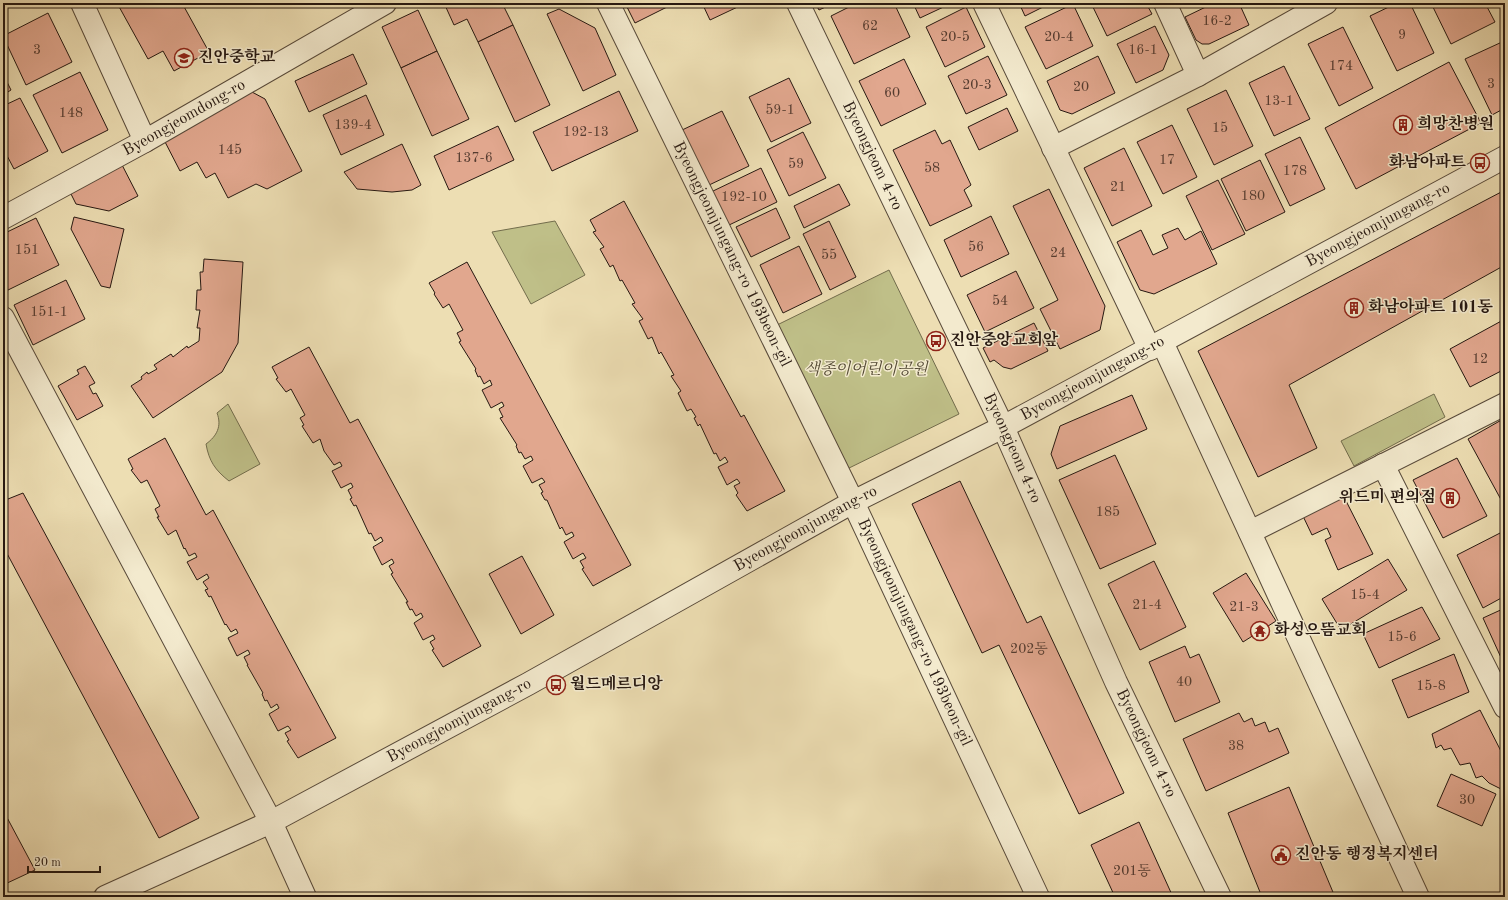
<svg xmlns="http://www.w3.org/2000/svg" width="1508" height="900" font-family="'Old Standard TT','Noto Serif KR',serif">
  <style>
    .green { fill: #bfbf88; stroke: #726c4c }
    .building { fill: #e1a78e; stroke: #261811 }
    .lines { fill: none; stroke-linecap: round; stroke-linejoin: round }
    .minor-casing { stroke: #584a3a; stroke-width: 24 }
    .tertiary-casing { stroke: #584a3a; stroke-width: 24 }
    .minor { stroke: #f3eace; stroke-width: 22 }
    .tertiary { stroke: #f3eace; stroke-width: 22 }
    .labels { text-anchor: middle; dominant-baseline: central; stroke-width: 3; stroke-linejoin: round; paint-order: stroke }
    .number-label { font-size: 14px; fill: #553c30 }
    .poi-label { font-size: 16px; font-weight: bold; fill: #261811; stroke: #f3eace; text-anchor: start }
    .street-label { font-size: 16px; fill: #261811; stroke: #f3eace }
    .park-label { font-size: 16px; font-style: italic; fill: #544a35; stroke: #f3eace }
  </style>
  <rect width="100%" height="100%" fill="#eddeb3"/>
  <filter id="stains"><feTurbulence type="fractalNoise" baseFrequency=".005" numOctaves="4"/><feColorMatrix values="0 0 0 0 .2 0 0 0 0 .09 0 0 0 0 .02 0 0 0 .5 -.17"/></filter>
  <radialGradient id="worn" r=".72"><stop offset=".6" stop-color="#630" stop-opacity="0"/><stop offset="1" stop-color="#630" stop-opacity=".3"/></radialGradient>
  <!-- green -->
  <g class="green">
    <path d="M555,221L585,275L531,304L492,232Z"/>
    <path d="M889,270L959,414L843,471L773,327Z"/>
    <path d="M1434,394L1445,417L1354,466L1341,441Z"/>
    <path d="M228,404L260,464L229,481C215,470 209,461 206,444C217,436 222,426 217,413Z"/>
  </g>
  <!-- building -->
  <g class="building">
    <path d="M117,3H182L209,52L174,71L163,51L148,59Z"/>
    <path d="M444,3H473L474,5L479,3H502L513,25L478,42L467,19L454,25Z"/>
    <path d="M625,3H675L635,23Z"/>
    <path d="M702,3H746L710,20Z"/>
    <path d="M815,3H834L819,10Z"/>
    <path d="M857,3H894L910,37L854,64L831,16Z"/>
    <path d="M913,3H952L920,18Z"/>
    <path d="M1019,3H1051L1025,16Z"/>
    <path d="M1091,3H1146L1152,14L1107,36Z"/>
    <path d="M1214,3H1239L1249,25L1209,44H1202L1196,40L1185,17Z"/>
    <path d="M1397,3H1410L1434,53L1397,71L1370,16Z"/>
    <path d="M1431,3H1485L1495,22L1451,44Z"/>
    <path d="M1073,4L1093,46L1046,69L1025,27Z"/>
    <path d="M966,7L985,47L945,67L926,27Z"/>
    <path d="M559,9L595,28L616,75L583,91L547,14Z"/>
    <path d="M418,10L437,51L401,68L382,27Z"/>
    <path d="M48,13L72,62L26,85L3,36Z"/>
    <path d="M513,25L550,105L515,122L478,42Z"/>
    <path d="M1155,26L1169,55L1163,70L1136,83L1117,44Z"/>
    <path d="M1343,27L1373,88L1339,106L1308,44Z"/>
    <path d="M1502,42L1505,49V108L1492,115L1465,59Z"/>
    <path d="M437,51L469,119L432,136L401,68Z"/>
    <path d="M353,54L367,84L309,112L295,81Z"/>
    <path d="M988,56L1007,95L966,114L948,76Z"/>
    <path d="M1098,56L1115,93L1072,114L1060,110L1047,81Z"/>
    <path d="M904,59L926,104L881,126L859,81Z"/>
    <path d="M1449,62L1481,123L1356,189L1325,128Z"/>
    <path d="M1284,66L1310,119L1274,136L1249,83Z"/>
    <path d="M80,72L108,130L62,153L33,95Z"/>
    <path d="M3,74L11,90L3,95Z"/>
    <path d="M789,78L811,123L771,142L749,97Z"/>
    <path d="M1226,90L1253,146L1214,165L1187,109Z"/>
    <path d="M619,91L638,131L552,171L533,132Z"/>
    <path d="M252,92L265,99L302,171L267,189L256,184L228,198L215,173L206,178L197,162L180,171L163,138Z"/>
    <path d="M366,95L384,135L341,155L323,115Z"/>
    <path d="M20,98L48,151L14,169L3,148V106Z"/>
    <path d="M1007,108L1018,131L979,150L968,127Z"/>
    <path d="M722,111L749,166L707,186L680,131Z"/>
    <path d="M1172,125L1197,177L1163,194L1137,142Z"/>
    <path d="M498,126L514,160L449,190L434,156Z"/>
    <path d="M935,130L942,144L950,140L971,185L964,190L972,206L930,226L893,150Z"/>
    <path d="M803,132L826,178L789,196L767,150Z"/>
    <path d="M1300,137L1325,189L1290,206L1265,154Z"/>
    <path d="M402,144L421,185L412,190L392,192L357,189L344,172Z"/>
    <path d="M1124,148L1152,206L1112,226L1084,168Z"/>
    <path d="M1260,160L1285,212L1246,231L1221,179Z"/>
    <path d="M120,161L138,196L109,211L76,204L68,188Z"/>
    <path d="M761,168L777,202L727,226L711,192Z"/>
    <path d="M1218,180L1245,234L1212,250L1186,196Z"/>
    <path d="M839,184L850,205L804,228L794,206Z"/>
    <path d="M1049,189L1105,306L1100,330L1060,349L1040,309L1058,300L1013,206Z"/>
    <path d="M1505,190V265L1289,385L1317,448L1258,477L1198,351Z"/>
    <path d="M624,201L741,417L744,415L785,491L747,511L736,495L738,493L734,486L740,483L737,479L727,485L718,467L728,462L725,457L720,461L716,453L714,454L700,424L698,426L694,418L696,417L691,409L687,411L678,393L681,391L671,376L674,375L661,352L659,354L652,337L648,339L639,321L643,319L632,304L635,303L622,280L620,281L613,265L610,267L600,249L604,247L593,232L596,231L590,220Z"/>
    <path d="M776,208L790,238L751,257L736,227Z"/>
    <path d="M991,216L1009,254L961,277L944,240Z"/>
    <path d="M74,217L124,229L110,288L101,286L71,229Z"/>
    <path d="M36,218L59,265L6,291L3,284V234Z"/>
    <path d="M829,221L856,277L830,290L803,234Z"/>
    <path d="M1178,228L1185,240L1201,231L1217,264L1154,294L1140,290L1117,242L1141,230L1153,255L1168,248L1162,235Z"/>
    <path d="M799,246L822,294L783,313L760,265Z"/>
    <path d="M204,259L243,262L238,343L222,372L153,418L131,386L142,379L141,377L147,372L148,374L157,369L154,365L171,354L173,357L187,346L188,348L199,341L200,328H197L200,310H196L197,290H201L200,272H203Z"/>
    <path d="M467,262L631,565L593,586L582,569L584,568L580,561L586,558L583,553L573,559L564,542L574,536L572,532L566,535L562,527L560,529L547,500H545L541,493L543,492L539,485L545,482L542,478L532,483L523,466L533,460L531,456L525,459L521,452L519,453L516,446L517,445L500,418L503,417L499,409L504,406L502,402L491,408L482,390L492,385L490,380L484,384L480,376L478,377L475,370L476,369L459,342L461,341L457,333L463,330L449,304L443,308L434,294L435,293L429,283Z"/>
    <path d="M1016,271L1034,308L985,332L967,295Z"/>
    <path d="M66,280L85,319L33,345L14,305Z"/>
    <path d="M1505,319V369L1470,387L1450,349Z"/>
    <path d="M1034,323L1048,351L1011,369L1003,367L994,360L990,362L983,348Z"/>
    <path d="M309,347L350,423L358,419L481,646L443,667L432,650L434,649L430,642L435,639L433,635L423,640L414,623L423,617L421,613L416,616L412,609L410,610L406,602H408L391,574L393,573L389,566L394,563L392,559L382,565L373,547L383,541L381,537L375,541L371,533L369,534L356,505L354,506L350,499L352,498L348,490L353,487L351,483L341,488L332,471L342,466L340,462L334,465L324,451L320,439L313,443L302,426L304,425L300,418L305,415L291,389L286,392L276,379L278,378L272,367Z"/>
    <path d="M85,366L95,383L89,386L93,394L96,393L103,406L77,420L58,386L79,374L77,370Z"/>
    <path d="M1132,395L1147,429L1057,469L1051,454L1060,426Z"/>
    <path d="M1505,418V507L1468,439Z"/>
    <path d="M165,438L206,515L213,510L336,738L298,758L287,741L289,740L285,733L291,730L288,726L278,731L269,714L279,708L277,704L271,708L267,700L265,701L262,694L263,693L247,665H248L244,657L250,654L248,650L237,656L228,638L238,633L236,629L231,632L226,624L225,625L211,596L209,597L205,590L208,589L203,582L209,578L207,574L197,580L187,562L197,557L195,553L189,556L185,548L184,549L176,530L168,535L157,517H159L155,509L160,506L147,480L141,483L131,470L133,469L128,459Z"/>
    <path d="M1115,455L1156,544L1100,569L1059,480Z"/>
    <path d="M1457,458L1487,516L1443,538L1413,480Z"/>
    <path d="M960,481L1027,623L1041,616L1124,793L1079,814L999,645L982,653L912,504Z"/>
    <path d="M23,493L199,818L159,838L3,546V501Z"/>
    <path d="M1343,495L1373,554L1338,570L1325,540L1331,537L1327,528L1312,535L1302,514Z"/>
    <path d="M1504,531L1505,596L1483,608L1457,555Z"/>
    <path d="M522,556L554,615L521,634L489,574Z"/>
    <path d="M1388,559L1407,590L1341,630L1322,599Z"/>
    <path d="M1154,561L1186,627L1140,650L1108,584Z"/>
    <path d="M1246,573L1276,621L1243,642L1213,593Z"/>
    <path d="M1422,607L1440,639L1379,668L1363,634Z"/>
    <path d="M1505,608V661L1503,662L1483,618Z"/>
    <path d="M1185,646L1190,658L1199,654L1220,702L1175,722L1149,662Z"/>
    <path d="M1454,654L1469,692L1408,718L1392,680Z"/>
    <path d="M1480,710L1505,759V791L1489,783L1482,776L1476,778L1470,763L1460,765L1451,748L1444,750L1441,745L1436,748L1432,734Z"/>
    <path d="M1239,713L1244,722L1252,718L1255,726L1265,722L1269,732L1278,728L1289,753L1206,791L1183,739Z"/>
    <path d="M1451,774L1496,794L1482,826L1437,806Z"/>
    <path d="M1289,787L1335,897H1262L1228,813Z"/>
    <path d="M3,810L35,870L3,885Z"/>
    <path d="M1139,822L1173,897H1115L1091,845Z"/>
  </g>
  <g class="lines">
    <!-- minor casing -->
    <g class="minor-casing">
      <g id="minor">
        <path d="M82,3L145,141"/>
        <path id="s1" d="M608,3L853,502L1038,897"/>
        <path id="s2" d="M798,3L1003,427L1116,682L1220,897"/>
        <path d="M984,3L1150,349"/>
        <path d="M1165,3L1198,75"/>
        <path d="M1053,148L1198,75L1326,3"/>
        <path id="s3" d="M3,218L145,141L385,3"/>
        <path d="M3,318L271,822L305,897"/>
        <path d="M1162,342L1418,897"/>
        <path d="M1383,465L1505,707"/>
        <path d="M1250,532L1505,404"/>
      </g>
    </g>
    <!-- tertiary casing -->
    <g class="tertiary-casing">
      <g id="tertiary">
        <path id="s4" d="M105,897L271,822L528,684L853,502L1003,427L1505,157"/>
      </g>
    </g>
    <!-- minor -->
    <use href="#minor" class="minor"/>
    <!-- tertiary -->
    <use href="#tertiary" class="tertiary"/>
  </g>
  <!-- icons -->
  <defs>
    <g id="school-ring" transform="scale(1)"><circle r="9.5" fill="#f3eace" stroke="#8f2418" stroke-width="1.5"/><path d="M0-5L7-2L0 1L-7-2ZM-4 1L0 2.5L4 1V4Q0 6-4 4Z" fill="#8f2418"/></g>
    <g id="building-ring" transform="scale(1)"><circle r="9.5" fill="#f3eace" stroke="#8f2418" stroke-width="1.5"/><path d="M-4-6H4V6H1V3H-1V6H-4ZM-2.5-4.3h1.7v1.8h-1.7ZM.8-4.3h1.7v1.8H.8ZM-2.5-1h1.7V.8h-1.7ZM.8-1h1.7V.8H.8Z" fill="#8f2418"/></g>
    <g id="bus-ring" transform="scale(1)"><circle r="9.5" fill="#f3eace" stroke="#8f2418" stroke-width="1.5"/><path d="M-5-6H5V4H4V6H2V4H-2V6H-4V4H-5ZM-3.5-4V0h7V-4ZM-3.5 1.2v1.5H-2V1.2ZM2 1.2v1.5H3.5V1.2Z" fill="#8f2418"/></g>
    <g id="temple-ring" transform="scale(1)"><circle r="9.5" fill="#f3eace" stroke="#8f2418" stroke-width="1.5"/><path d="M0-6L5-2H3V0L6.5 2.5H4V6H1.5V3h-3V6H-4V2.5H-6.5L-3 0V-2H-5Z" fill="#8f2418"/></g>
    <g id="civic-ring" transform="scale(1)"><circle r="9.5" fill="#f3eace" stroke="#8f2418" stroke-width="1.5"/><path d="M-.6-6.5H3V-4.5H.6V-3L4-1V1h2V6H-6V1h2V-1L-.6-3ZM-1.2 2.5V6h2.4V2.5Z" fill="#8f2418"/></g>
  </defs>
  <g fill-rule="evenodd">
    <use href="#school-ring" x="184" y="58"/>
    <use href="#building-ring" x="1403" y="125"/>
    <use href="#bus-ring" x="1480" y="163"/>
    <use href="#building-ring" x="1354" y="308"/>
    <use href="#bus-ring" x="936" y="341"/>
    <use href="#building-ring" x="1450" y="498"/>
    <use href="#temple-ring" x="1260" y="631"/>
    <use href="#bus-ring" x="556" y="685"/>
    <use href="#civic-ring" x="1281" y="855"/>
  </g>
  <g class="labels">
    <!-- number labels -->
    <g class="number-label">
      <text x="1217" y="21">16-2</text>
      <text x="870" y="26">62</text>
      <text x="1402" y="35">9</text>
      <text x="955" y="37">20-5</text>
      <text x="1059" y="37">20-4</text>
      <text x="37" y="50">3</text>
      <text x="1143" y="50">16-1</text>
      <text x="1341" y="66">174</text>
      <text x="1491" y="84">3</text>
      <text x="977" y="85">20-3</text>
      <text x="1081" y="87">20</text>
      <text x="892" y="93">60</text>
      <text x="1279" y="101">13-1</text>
      <text x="780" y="110">59-1</text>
      <text x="71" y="113">148</text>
      <text x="353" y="125">139-4</text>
      <text x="1220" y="128">15</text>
      <text x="586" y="132">192-13</text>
      <text x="230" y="150">145</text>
      <text x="474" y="158">137-6</text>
      <text x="1167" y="160">17</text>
      <text x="796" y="164">59</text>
      <text x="932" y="168">58</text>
      <text x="1295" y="171">178</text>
      <text x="1118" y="187">21</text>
      <text x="1253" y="196">180</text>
      <text x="744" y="197">192-10</text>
      <text x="976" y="247">56</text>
      <text x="27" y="250">151</text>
      <text x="1058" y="253">24</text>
      <text x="829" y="255">55</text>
      <text x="1000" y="301">54</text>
      <text x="49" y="312">151-1</text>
      <text x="1480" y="359">12</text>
      <text x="1108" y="512">185</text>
      <text x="1365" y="595">15-4</text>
      <text x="1147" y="605">21-4</text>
      <text x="1244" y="607">21-3</text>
      <text x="1402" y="637">15-6</text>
      <text x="1029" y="649">202동</text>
      <text x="1184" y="682">40</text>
      <text x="1431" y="686">15-8</text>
      <text x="1236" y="746">38</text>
      <text x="1467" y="800">30</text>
      <text x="1132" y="871">201동</text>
    </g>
    <!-- poi labels -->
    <g class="poi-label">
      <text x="198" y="58">진안중학교</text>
      <text x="1417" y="125">희망찬병원</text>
      <text x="1466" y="163" text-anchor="end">화남아파트</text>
      <text x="1368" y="308">화남아파트 101동</text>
      <text x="950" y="341">진안중앙교회앞</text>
      <text x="1436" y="498" text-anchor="end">위드미 편의점</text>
      <text x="1274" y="631">화성으뜸교회</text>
      <text x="570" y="685">월드메르디앙</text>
      <text x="1295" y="855">진안동 행정복지센터</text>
    </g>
    <!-- street labels -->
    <g class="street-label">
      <text stroke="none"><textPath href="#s3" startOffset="207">Byeongjeomdong-ro</textPath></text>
      <text stroke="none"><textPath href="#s2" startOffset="170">Byeongjeom 4-ro</textPath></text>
      <text stroke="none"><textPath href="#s4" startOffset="1440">Byeongjeomjungang-ro</textPath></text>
      <text stroke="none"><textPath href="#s1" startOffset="280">Byeongjeomjungang-ro 193beon-gil</textPath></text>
      <text stroke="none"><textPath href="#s4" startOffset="1116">Byeongjeomjungang-ro</textPath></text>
      <text stroke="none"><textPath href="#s2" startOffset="494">Byeongjeom 4-ro</textPath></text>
      <text stroke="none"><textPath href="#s4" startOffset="792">Byeongjeomjungang-ro</textPath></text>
      <text stroke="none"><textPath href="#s1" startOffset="700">Byeongjeomjungang-ro 193beon-gil</textPath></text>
      <text stroke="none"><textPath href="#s4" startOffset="396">Byeongjeomjungang-ro</textPath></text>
      <text stroke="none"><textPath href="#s2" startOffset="818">Byeongjeom 4-ro</textPath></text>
    </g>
    <!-- park labels -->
    <g class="park-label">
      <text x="866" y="370">색종이어린이공원</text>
    </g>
  </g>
  <!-- margin -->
  <rect width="1508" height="900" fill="none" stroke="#eddeb3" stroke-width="16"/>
  <rect x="4" y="4" width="1500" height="892" fill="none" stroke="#261811" stroke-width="2"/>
  <rect x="8" y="8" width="1492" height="884" fill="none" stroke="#261811"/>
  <!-- scale -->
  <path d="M28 866v6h72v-6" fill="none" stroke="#261811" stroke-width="2"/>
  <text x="34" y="866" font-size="12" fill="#261811" stroke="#f3eace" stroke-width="3" paint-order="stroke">20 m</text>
  <rect width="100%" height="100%" filter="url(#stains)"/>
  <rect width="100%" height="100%" fill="url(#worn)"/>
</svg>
